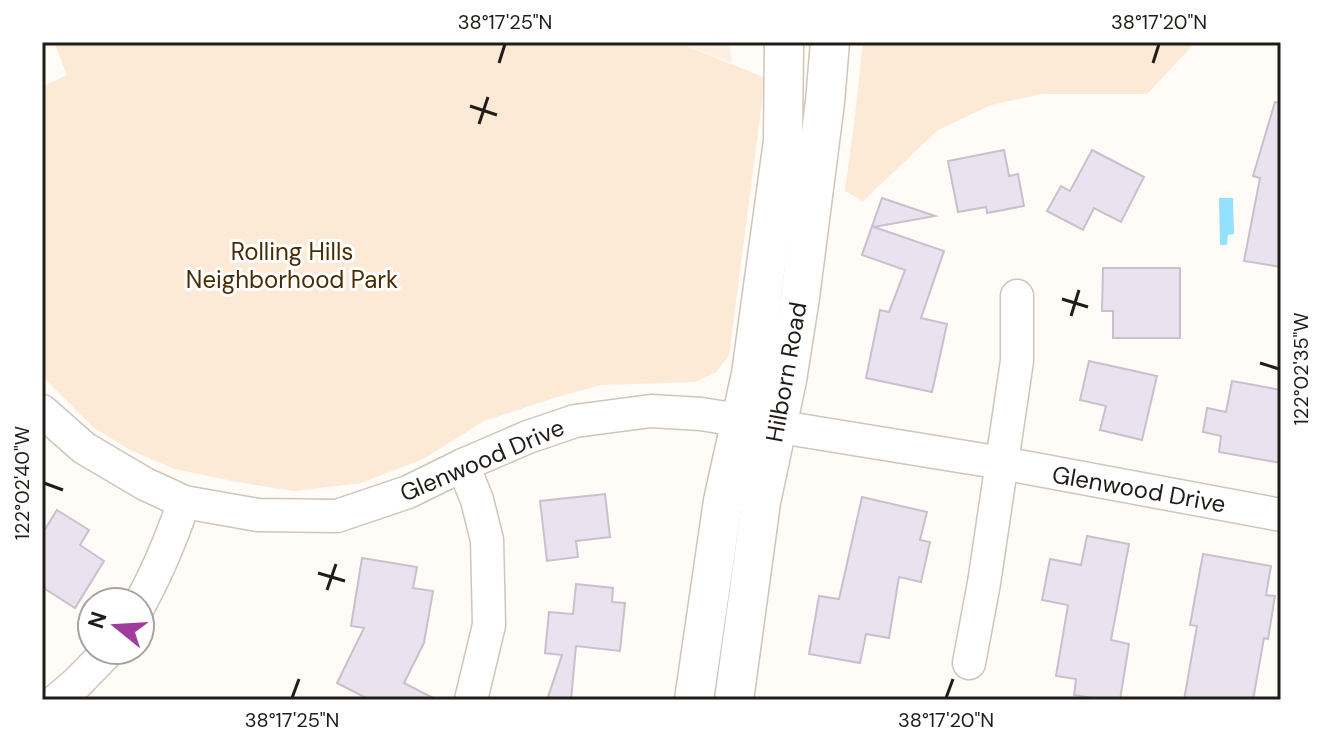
<svg xmlns="http://www.w3.org/2000/svg" width="1323" height="742" font-family="'DM Sans',sans-serif">
  <style>
    .built { fill: #fdf0e2 }
    .green { fill: #fcead7 }
    .water { fill: #93e1fd }
    .building { fill: #eae2ef; stroke: #c8c1cd; stroke-width: 2 }
    .lines { fill: none; stroke-linecap: round; stroke-linejoin: round }
    .minor-casing { stroke: #cfc5ba; stroke-width: 35 }
    .tertiary-casing { stroke: #cfc5ba; stroke-width: 41 }
    .minor { stroke: #fff; stroke-width: 32 }
    .tertiary { stroke: #fff; stroke-width: 38 }
    .ticks { fill: none; stroke: #201c18; stroke-width: 3 }
    .labels { text-anchor: middle; dominant-baseline: central; stroke-width: 6; stroke-linejoin: round; paint-order: stroke }
    .park-label { font-size: 24px; fill: #4a2c02; stroke: #fff }
    .street-label { font-size: 24px; fill: #201c18; stroke: #fff }
    .neatline { fill: none; stroke: #201c18; stroke-width: 3 }
    .ticks-label { font-size: 20px; text-anchor: middle; fill: #201c18 }
  </style>
  <rect width="100%" height="100%" fill="#fffbf6"/>
  <!-- built -->
  <path class="built" d="M677,42H729L732,63Z"/>
  <!-- green -->
  <g class="green">
    <path d="M54,42H677L765,78L729,355L716,372L695,382L601,385L557,397L484,421L423,459L361,483L294,491L237,482L175,469L132,451L94,428L42,376V87L67,75Z"/>
    <path d="M863,42H1196L1147,94H1041L991,105L938,130L863,201L845,191L855,116Z"/>
  </g>
  <!-- water -->
  <path class="water" d="M1219,198H1233L1234,234L1228,235L1227,245H1220Z"/>
  <!-- building -->
  <g class="building">
    <path d="M1275,102L1281,103V267L1244,261L1260,178L1253,176Z"/>
    <path d="M1004,150L1009,176L1018,174L1024,206L987,213L986,207L958,212L948,161Z"/>
    <path d="M1092,150L1144,177L1121,222L1094,208L1083,230L1047,211L1061,186L1070,191Z"/>
    <path d="M882,198L935,216L874,227L944,251L921,318L947,324L932,392L866,378L880,310L889,312L905,270L862,255Z"/>
    <path d="M1103,268H1180V338H1113V311H1102Z"/>
    <path d="M1089,361L1157,376L1142,440L1100,430L1106,406L1080,400Z"/>
    <path d="M1232,381L1281,390V463L1219,452L1221,436L1203,432L1207,408L1226,412Z"/>
    <path d="M605,494L610,537L576,541L578,557L547,561L540,501Z"/>
    <path d="M862,497L927,512L920,540L930,542L921,582L899,577L889,638L866,634L860,663L809,654L819,596L839,599Z"/>
    <path d="M57,510L89,530L80,545L104,561L75,608L42,587V534Z"/>
    <path d="M1087,536L1129,544L1111,640L1129,644L1120,700H1103L1074,695L1076,679L1056,676L1068,605L1042,600L1050,559L1081,565Z"/>
    <path d="M1203,554L1271,566L1266,595L1275,596L1268,639L1264,638L1253,700H1184L1197,626L1190,625Z"/>
    <path d="M362,558L417,567L413,588L433,591L424,643L404,683L437,700H370L337,683L364,628L351,626Z"/>
    <path d="M576,584L613,588L612,602L625,603L620,651L576,646L571,700H547L562,655L545,653L549,612L573,614Z"/>
  </g>
  <g class="lines">
    <!-- minor casing -->
    <g class="minor-casing">
      <g id="minor">
        <path d="M42,411L84,448L145,484L184,502L258,515L337,516L408,492L463,465L528,437L575,421L651,411L701,414L1002,463L1281,515"/>
        <path d="M463,465L477,500L487,540L489,625L471,700"/>
        <path d="M140,604C158,571 172,537 184,502"/>
        <path d="M969,663L984,583L1017,361V296"/>
        <path d="M57,700L78,682L109,650"/>
      </g>
    </g>
    <!-- tertiary casing -->
    <g class="tertiary-casing">
      <g id="tertiary">
        <path d="M694,700L723,501L751,374L783,141L784,42"/>
        <path d="M734,700L761,502L787,380L800,297L825,102L830,42"/>
      </g>
    </g>
    <!-- minor -->
    <use href="#minor" class="minor"/>
    <!-- tertiary -->
    <use href="#tertiary" class="tertiary"/>
  </g>
  <!-- ticks -->
  <path class="ticks" d="M499,63L505,44M1153,63L1159,44M470,106L497,115M479,124L488,97M1062,299L1088,307M1071,316L1079,290M1260,363L1279,369M44,483L63,490M318,573L345,581M327,590L336,564M292,698L299,679M946,698L953,679"/>
  <g class="labels">
    <!-- park labels -->
    <g class="park-label">
      <text x="292" y="251">Rolling Hills<tspan x="292" dy="28">Neighborhood Park</tspan></text>
    </g>
    <!-- street labels -->
    <g class="street-label">
      <text transform="translate(786 372) rotate(-80)">Hilborn Road</text>
      <text transform="translate(482 460) rotate(-23)">Glenwood Drive</text>
      <text transform="translate(1139 489) rotate(10)">Glenwood Drive</text>
    </g>
  </g>
  <!-- border -->
  <rect width="1323" height="742" fill="none" stroke="#ffffff" stroke-width="88"/>
  <!-- north arrow -->
  <g transform="translate(116 626) rotate(288)"><circle r="38" fill="#ffffff" stroke="#a6a4a3" stroke-width="2"/>
  <path d="M0-6L14 30L0 20L-14 30Z" fill="#a13b9f"/>
  <text y="-12" font-size="22" font-weight="bold" text-anchor="middle" fill="#201c18">N</text>
  </g>
  <rect x="44" y="44" width="1235" height="654" class="neatline"/>
  <g class="ticks-label">
    <text x="505" y="29">38°17'25"N</text>
    <text x="1159" y="29">38°17'20"N</text>
    <text transform="translate(1301 369) rotate(-90)" y="7">122°02'35"W</text>
    <text transform="translate(22 483) rotate(-90)" y="7">122°02'40"W</text>
    <text x="292" y="727">38°17'25"N</text>
    <text x="946" y="727">38°17'20"N</text>
  </g>
</svg>
